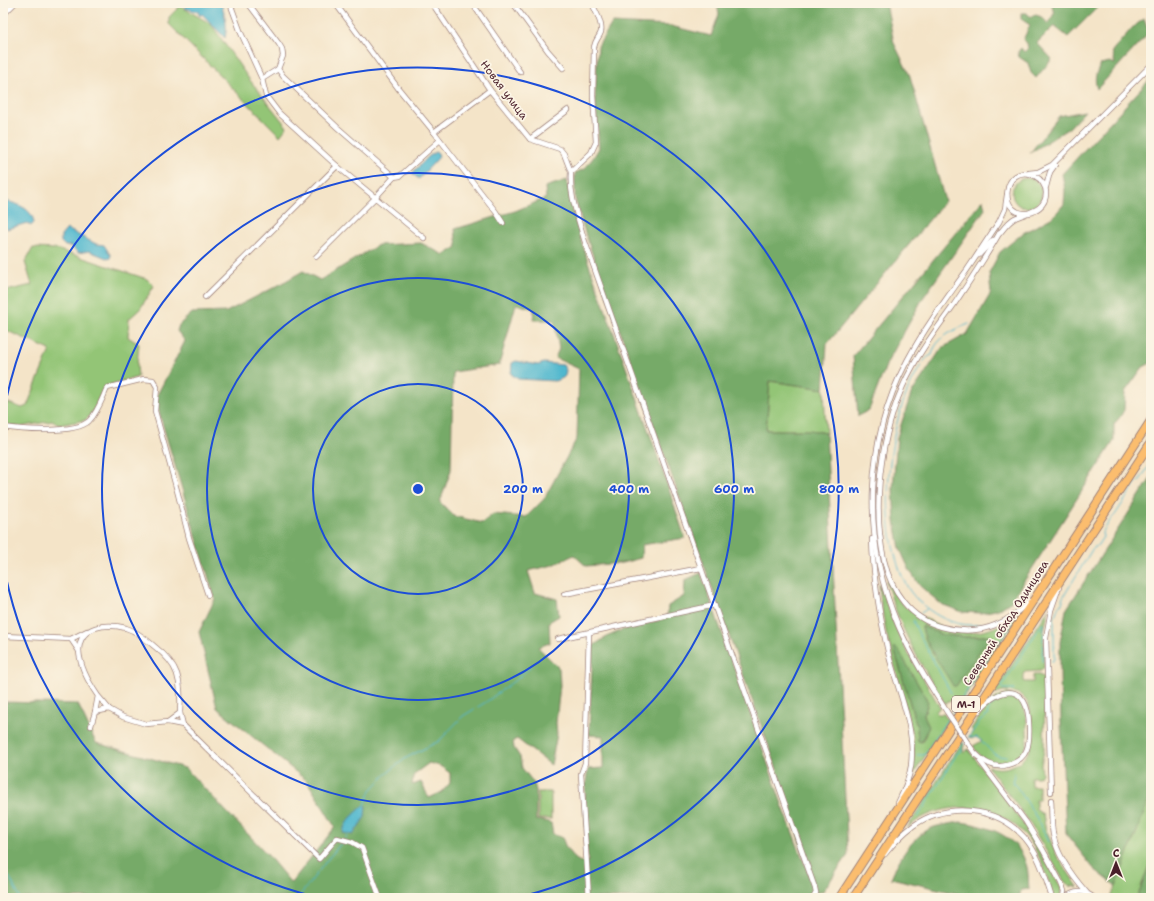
<svg xmlns="http://www.w3.org/2000/svg" width="1154" height="901" font-family="'Shantell Sans',sans-serif">
  <style>
    .green { fill: #93c576; stroke: #6e7250; fill-rule: evenodd }
    .forest { fill: #76aa67; stroke: #606449; fill-rule: evenodd }
    .water { fill: #50b7ce; stroke: #4d6b7c }
    .lines { fill: none; stroke-linecap: round; stroke-linejoin: round }
    .stream { stroke: #50b7ce; stroke-width: 1 }
    .minor-casing { stroke: #9f827a; stroke-width: 6 }
    .highway-casing { stroke: #9f827a; stroke-width: 9 }
    .minor { stroke: #fff; stroke-width: 4.5 }
    .highway { stroke: #fbbd6e; stroke-width: 7 }
    .minor-bridge-casing { stroke: #9f827a; stroke-width: 6; stroke-linecap: butt }
    .minor-bridge { stroke: #fff; stroke-width: 4.5 }
    .ring { fill: none; stroke: #1d4ed8; stroke-width: 2 }
    .labels { text-anchor: middle; dominant-baseline: central; stroke-width: 3.5; stroke-linejoin: round; paint-order: stroke }
    .shield { fill: #fcf5e5; stroke: #7f5f63; stroke-width: 1 }
    .shield-label { font-size: 10px; font-weight: bold; fill: #4a1f2b }
    .street-label { font-size: 11px; fill: #4a1f2b; stroke: #fcf5e5 }
    .centre { fill: #1d4ed8; stroke: #fcf5e5; stroke-width: 2 }
    .ring-label { font-size: 12px; text-anchor: middle; font-weight: bold; fill: #1d4ed8; stroke: #fcf5e5; stroke-width: 3.5; stroke-linejoin: round; paint-order: stroke }
  </style>
  <rect width="100%" height="100%" fill="#fcf5e5"/>
  <filter id="ink" filterUnits="userSpaceOnUse"><feTurbulence type="fractalNoise" baseFrequency=".025" numOctaves="2"/><feDisplacementMap in="SourceGraphic" scale="8" xChannelSelector="R" yChannelSelector="G"/><feConvolveMatrix kernelMatrix="1 2 1 2 8 2 1 2 1" color-interpolation-filters="sRGB"/></filter>
  <filter id="wash" filterUnits="userSpaceOnUse"><feTurbulence type="fractalNoise" baseFrequency=".012" numOctaves="4" result="noise"/><feDisplacementMap in="SourceGraphic" scale="16" xChannelSelector="R" yChannelSelector="G"/><feGaussianBlur stdDeviation="0.9" result="paint"/><feColorMatrix in="noise" values="0 0 0 0 0 0 0 0 0 0 0 0 0 0 0 0 0 1.4 0 .05"/><feComposite in="paint" operator="in"/></filter>
  <g filter="url(#wash)">
    <rect width="100%" height="100%" fill="#f4e4c8"/>
    <!-- green -->
    <g class="green">
      <path d="M180,6L211,24L249,79L287,127L280,136L169,24V17Z"/>
      <circle cx="1027" cy="193" r="15"/>
      <path d="M33,248L56,249L147,279L154,286L140,309L129,319L128,337L139,344L137,365L138,377L104,387L93,411L86,420L59,425L52,421L20,427L3,424V401L22,408L27,406L50,350L3,329V288L10,290L32,285L25,262Z"/>
      <path d="M770,381L824,389L826,433L810,430H766Z"/>
      <path d="M888,580C898,605 907,610 931,621C938,625 946,630 953,631C979,637 1003,626 1022,611L955,711L952,709L954,704V699L945,704C920,664 899,627 886,581ZM922,626L943,635L967,637L990,635L956,686C946,672 923,643 922,626Z"/>
      <path d="M879,584L895,626L905,648L940,707L936,712L938,714H944L948,721L911,778L914,757L913,736L886,632L881,605ZM895,648L926,698L927,706C920,719 929,723 926,733C926,735 923,739 922,742L918,741L917,727L894,649Z"/>
      <path d="M1049,609L1044,630V668L1041,671L1024,672V682H1033V675H1039L1043,677L1045,682L1044,751L1041,764L1042,774L1039,777H1031V786H1039V800H1036V808L1039,812L1043,814L1046,830L1057,856L1078,887L1070,886L1064,881L1028,820L988,767L989,766C1005,773 1026,763 1031,746C1033,739 1032,732 1031,725C1031,716 1031,706 1025,699C1021,694 1017,693 1012,692C1005,690 1000,691 994,695L993,693Z"/>
      <path d="M1007,694C1026,697 1027,715 1027,730C1027,735 1028,741 1026,746C1021,760 1002,769 988,762C981,758 977,752 973,746L982,741L976,737L971,739L969,737L973,731L971,729C981,715 989,697 1007,694Z"/>
      <path d="M962,742L964,745L963,749L964,753L968,749L1025,826L1061,887V891L1060,898H1054C1047,879 1042,858 1030,841C1002,802 943,797 907,828Z"/>
      <rect x="538" y="792" width="13" height="27"/>
      <path d="M1151,794V860L1137,898H1111Z"/>
    </g>
    <!-- forest -->
    <g class="forest">
      <path d="M717,3H886L894,43L910,76L945,201L827,344L824,389L770,381L766,430H810L826,433L848,855L823,891L816,893L811,898H3V702L78,704L96,743L185,768L266,853L291,883L335,827L307,781L217,708L199,632L215,599L155,399L185,341L177,331L179,325L192,313L226,312L277,286L303,271L320,280L378,245L421,243L444,255L457,247L455,229L515,211L546,198L545,187L567,180C574,231 594,277 611,325C636,396 662,466 685,538L642,545L641,558L622,563L586,566L574,555L553,565L528,571L535,593L557,599L559,616L549,622L550,643L538,647L559,668L560,685L556,723L557,734L551,765L517,739L513,741L514,748L520,757L522,768L534,783L536,790V820L545,821L551,823L553,834C556,836 560,836 562,838C564,841 564,844 566,847C570,854 579,866 588,861C586,830 582,799 588,769L603,768V736L589,735L593,646L606,637L625,629L667,618L668,606L684,596L685,580L701,573L783,807L813,886L784,789L587,239L575,199V173L584,169L593,158L599,148L595,95L598,46L612,23L671,26L711,36L719,14ZM516,304L534,309L533,320H554L559,349L555,358L579,369L577,438L544,499L526,517L493,514L482,523L454,516L440,502L451,470L453,372L499,365ZM429,763L440,766L450,773V783L442,792L429,798L421,782L412,785L414,774Z"/>
      <path d="M1052,3H1102L1068,37L1054,26L1037,43L1052,59L1036,78L1031,73L1028,63L1019,57L1018,52L1021,48L1024,52L1028,49L1027,43L1023,40L1030,25L1021,19V13H1027L1030,17L1035,15C1042,16 1044,19 1048,24C1051,21 1052,16 1055,12L1052,7Z"/>
      <path d="M1144,19L1149,33L1097,89C1094,79 1095,74 1101,64L1110,62L1115,64L1112,51L1133,27Z"/>
      <path d="M1151,78V363L1143,367L1125,392L1124,410L1120,417L1114,424V441L1010,603L996,610L981,613L962,612L941,604L920,586L910,571L900,549L895,521L893,489L897,437L911,394L942,348L967,334L991,293L989,273L1000,252L1023,233L1053,217L1064,204L1065,190L1062,174Z"/>
      <path d="M1085,111L1069,128L1030,153L1059,116Z"/>
      <path d="M983,200L985,209L923,298L887,363L869,410L858,416L853,356Z"/>
      <path d="M1151,478V794L1116,886L1094,869L1066,834L1061,723L1060,669V642L1066,610Z"/>
      <path d="M922,626L943,635L967,637L991,635L956,686H953C945,671 923,642 922,626Z"/>
      <path d="M895,647L898,649L928,702L924,715L929,727L921,742L918,741L917,727L894,649Z"/>
      <path d="M960,822C986,825 1018,835 1026,864C1029,872 1028,881 1029,889L1021,890L1019,898H976L891,878C898,860 911,839 929,829C937,825 950,824 960,822Z"/>
      <path d="M1151,860V898H1137Z"/>
    </g>
    <!-- water -->
    <g class="water">
      <path d="M184,3H221C225,15 228,26 225,38L202,14L200,16L198,12L185,8Z"/>
      <path d="M435,152L438,153L439,157L419,179L413,174L414,171L428,157Z"/>
      <path d="M3,200C16,204 32,207 34,223L31,226L27,223L7,229L3,223Z"/>
      <path d="M67,229L96,244L104,245L111,256L109,259L89,251L78,253L71,246H65L61,242V236Z"/>
      <path d="M516,361L538,365L544,363L563,365L566,370L565,376L563,378L555,381L518,379L511,374L512,363Z"/>
      <path d="M363,806H366L365,817L353,835L343,833C344,821 355,814 363,806Z"/>
    </g>
    <g class="lines">
      <!-- stream -->
      <g class="stream">
        <path d="M969,324C955,329 935,338 932,355C924,357 919,369 915,376C885,428 877,534 908,588C916,601 931,613 945,619C967,629 988,626 1009,614"/>
        <path d="M921,613L927,609"/>
        <path d="M914,620L913,621L918,632L951,693"/>
        <path d="M1051,661H1053L1054,658V618L1059,605H1061L1063,601L1062,599L1093,548L1097,546L1103,537L1102,533L1111,519L1115,515L1136,483L1140,480L1151,463"/>
        <path d="M1013,690L1014,689H1003L1001,687L1042,624H1044L1042,661H1043"/>
        <path d="M951,714L1013,623"/>
        <path d="M969,736L971,738L976,737C988,743 991,760 1007,756"/>
        <path d="M967,740L979,722L987,716C989,703 1000,698 1012,698"/>
        <path d="M917,755H924L948,718"/>
        <path d="M1014,773L1015,775L1013,782C1027,801 1039,820 1048,842"/>
        <path d="M364,807L371,790L386,774L406,758L439,741L463,716L486,702L518,678L531,666"/>
        <path d="M918,817L958,752L962,751L961,747L965,742"/>
        <path d="M345,839L349,833"/>
        <path d="M3,870L10,878L20,898"/>
        <path d="M298,898L328,859L343,841"/>
      </g>
    </g>
  </g>
  <g filter="url(#ink)">
    <g class="lines">
      <!-- minor casing -->
      <g class="minor-casing">
        <g id="minor">
          <path d="M230,3L241,33L262,79L266,96L279,113L337,166L424,238"/>
          <path d="M248,3L279,44L282,49L283,56L278,69L283,76L338,128L394,177"/>
          <path d="M335,3L398,88L434,132L496,212L503,223"/>
          <path d="M432,3L490,90L530,139L560,149L564,154L571,172"/>
          <path d="M472,3L520,72"/>
          <path d="M513,3L548,51L563,68"/>
          <path d="M592,3C595,11 603,23 601,32C599,38 596,38 594,47L593,96L596,142L591,153L571,172C569,195 578,217 584,239L815,888L816,893L813,898"/>
          <path d="M3,15L15,3"/>
          <path d="M262,79L278,69"/>
          <path d="M434,132L490,90"/>
          <path d="M530,139L568,110"/>
          <path d="M1029,173L1038,172L1052,165L1151,65"/>
          <path d="M1046,187L1050,172L1055,165"/>
          <path d="M1000,232C986,257 969,282 953,306C939,326 924,345 913,366C882,421 871,499 884,560C891,591 910,619 942,627C976,636 1005,627 1029,601"/>
          <path d="M1000,233C1004,228 1009,221 1015,218C1028,212 1046,211 1046,193C1046,186 1041,179 1035,176C1002,160 995,222 1033,212"/>
          <path d="M979,255L993,240"/>
          <path d="M316,257L375,198L394,177L400,176L440,140"/>
          <path d="M205,297L337,166"/>
          <path d="M3,427C22,430 75,434 89,421C98,412 102,399 107,388L144,379L153,380L157,387L155,411L178,494L189,538L208,595"/>
          <path d="M872,539C873,578 880,618 889,656C898,691 916,728 911,766C909,779 904,791 898,803"/>
          <path d="M564,594L701,568"/>
          <path d="M3,636L71,639L87,631"/>
          <path d="M71,639L79,651"/>
          <path d="M558,639L715,605"/>
          <path d="M95,712L109,709"/>
          <path d="M947,712C929,684 911,656 898,625C862,541 864,442 907,361C924,329 946,299 967,270C978,254 988,238 999,222L1005,209L1007,195"/>
          <path d="M180,713L183,725L319,859L337,838L352,842L362,848L380,898"/>
          <path d="M168,722L183,725"/>
          <path d="M91,726L95,712L98,696C89,683 80,667 79,651C79,625 107,623 126,628C136,631 146,639 154,646C163,653 173,662 177,674C181,687 181,699 180,713L168,722L146,724L123,717L109,709L98,696"/>
          <path d="M967,742L976,755"/>
          <path d="M975,753C984,762 994,769 1007,765C1029,760 1030,743 1029,724C1028,684 1001,684 979,711"/>
          <path d="M980,761L1026,822L1043,850L1061,883L1064,891L1063,898"/>
          <path d="M1051,792L1046,638L1051,610L1059,587"/>
          <path d="M1051,800C1052,811 1051,823 1053,834C1057,856 1072,876 1087,893"/>
          <path d="M885,854C893,844 902,834 913,826C946,802 996,806 1024,837C1039,854 1045,877 1052,898"/>
          <path d="M589,898L581,774L585,763L589,633"/>
          <path d="M1065,898C1074,890 1085,890 1094,898"/>
        </g>
      </g>
      <!-- highway casing -->
      <g class="highway-casing">
        <g id="highway">
          <path d="M839,898L1151,420"/>
          <path d="M853,898L1151,442"/>
        </g>
      </g>
      <!-- minor -->
      <use href="#minor" class="minor"/>
      <!-- highway -->
      <use href="#highway" class="highway"/>
      <!-- minor-bridge casing -->
      <g class="minor-bridge-casing">
        <path id="minor-bridge" d="M947,712L967,742"/>
      </g>
      <!-- minor-bridge -->
      <use href="#minor-bridge" class="minor-bridge"/>
    </g>
  </g>
  <!-- distance rings -->
  <g class="ring">
    <circle cx="418" cy="489" r="105"/>
    <circle cx="418" cy="489" r="211"/>
    <circle cx="418" cy="489" r="316"/>
    <path d="M316 897A421 421 0 0 1 3 562M3 416A421 421 0 1 1 520 897"/>
  </g>
  <g class="labels">
    <!-- shield labels -->
    <rect class="shield" x="952" y="696" width="28" height="16" rx="3"/>
    <g class="shield-label">
      <text x="966" y="704">М-1</text>
    </g>
    <!-- street labels -->
    <g class="street-label">
      <text transform="translate(504 90) rotate(53)">Новая улица</text>
      <text transform="translate(1006 623) rotate(-57)">Северный обход Одинцова</text>
    </g>
  </g>
  <circle cx="418" cy="489" r="6" class="centre"/>
  <g class="ring-label">
    <text x="523" y="493">200 m</text>
    <text x="629" y="493">400 m</text>
    <text x="734" y="493">600 m</text>
    <text x="839" y="493">800 m</text>
  </g>
  <!-- margin -->
  <rect width="1154" height="901" fill="none" stroke="#fcf5e5" stroke-width="16"/>
  <!-- north arrow -->
  <g transform="translate(1116 863)" stroke="#fcf5e5" stroke-width="3" paint-order="stroke">
  <path d="M0-3L7 15L0 10L-7 15Z" fill="#4a1f2b"/>
  <text y="-6" font-size="11" font-weight="bold" text-anchor="middle" fill="#4a1f2b">С</text>
  </g>
</svg>
